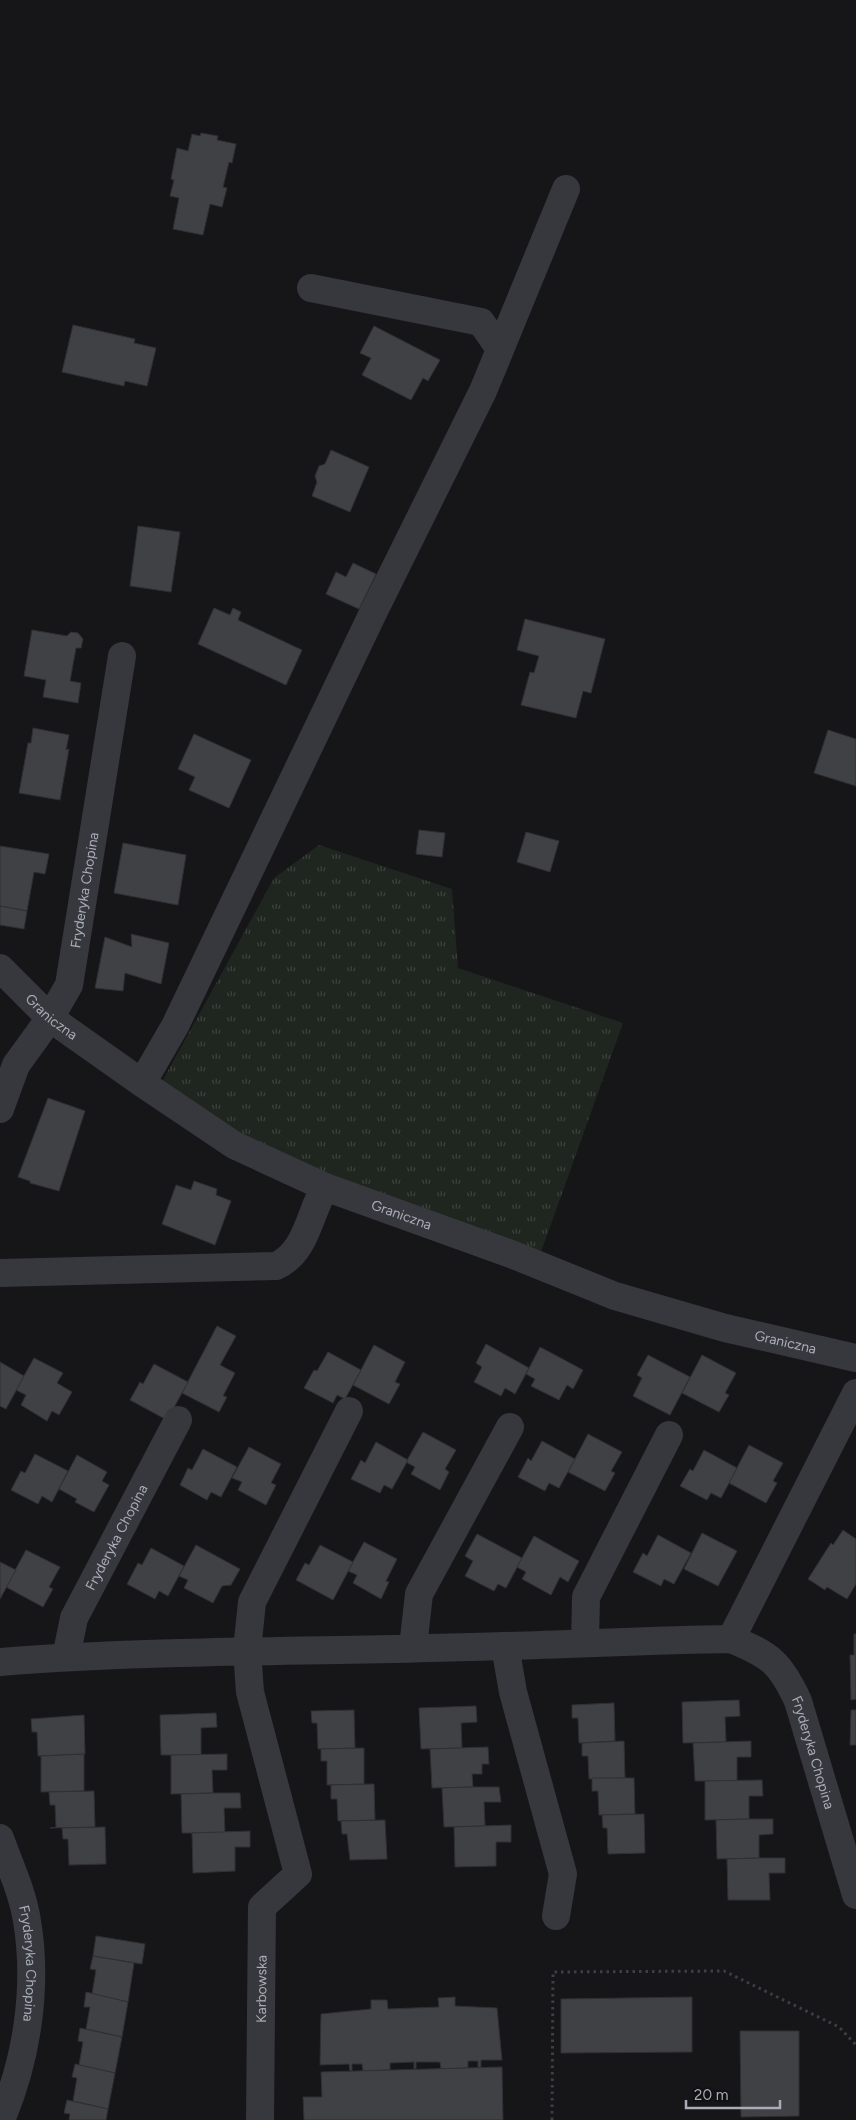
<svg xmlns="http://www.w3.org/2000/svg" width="856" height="2120" font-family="Figtree,sans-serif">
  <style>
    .grass { fill: url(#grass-tufts) }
    .building { fill: #404145; stroke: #303034 }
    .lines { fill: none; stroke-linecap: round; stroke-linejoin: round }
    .path { stroke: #3d3f44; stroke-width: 3; stroke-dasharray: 2.5 4; stroke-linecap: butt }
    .street { stroke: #37383d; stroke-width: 28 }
    .labels { text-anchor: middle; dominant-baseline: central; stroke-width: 4.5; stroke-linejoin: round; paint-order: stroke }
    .street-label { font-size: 14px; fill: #a8adb8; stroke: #111113 }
  </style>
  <defs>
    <pattern id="grass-tufts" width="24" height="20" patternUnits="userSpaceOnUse" patternTransform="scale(1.25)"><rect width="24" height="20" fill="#1e261f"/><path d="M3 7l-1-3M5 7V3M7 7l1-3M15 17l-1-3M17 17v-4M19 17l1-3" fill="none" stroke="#3c433d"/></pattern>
  </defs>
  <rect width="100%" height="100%" fill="#161618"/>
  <!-- grass -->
  <path class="grass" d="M319,845L452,889L458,968L623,1023L540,1255L322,1178L158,1089L274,878Z"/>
  <!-- building -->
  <g class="building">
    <path d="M201,133L218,136L217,140L236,144L232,163L229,162L223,187L227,188L222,207L210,204L203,235L173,229L179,198L170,196L174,180L171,179L177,148L188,151L192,134L200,136Z"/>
    <path d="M73,325L135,339L134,343L156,348L147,386L125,381L124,386L62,372Z"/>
    <path d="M374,326L440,360L428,381L423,378L411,400L362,375L371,358L360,353Z"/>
    <path d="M331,450L369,467L350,512L312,496L317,482L315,476L319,466L325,464Z"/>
    <path d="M138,526L180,532L171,592L130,586Z"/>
    <path d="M353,563L376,574L359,609L326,594L336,572L346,577Z"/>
    <path d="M214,608L230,615L233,608L241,612L238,620L302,650L286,685L198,644Z"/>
    <path d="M525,619L605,639L591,693L583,691L576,718L521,705L530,672L534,673L539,656L517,650Z"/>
    <path d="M32,630L67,636L71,632L78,633L83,639L81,648H76L70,681L81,683L78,703L43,697L46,680L24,676Z"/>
    <path d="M33,728L69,735L66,750L69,749L60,800L19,793L28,743H31Z"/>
    <path d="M828,730L856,739V786L814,773Z"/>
    <path d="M194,734L251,760L229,808L189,790L195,777L178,769Z"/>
    <path d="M419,830L445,833L442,857L416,854Z"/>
    <path d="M526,832L559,841L550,872L517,862Z"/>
    <path d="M123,843L186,855L178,905L114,893Z"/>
    <path d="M0,846L49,854L45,874L34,872L27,911L0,906Z"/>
    <path d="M0,906L27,911L24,929L0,925Z"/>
    <path d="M131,934L169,943L161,984L125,973L123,991L95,988L105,937L132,947Z"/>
    <path d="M48,1098L85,1111L59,1191L30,1183V1181L18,1177Z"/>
    <path d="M194,1181L217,1189L216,1195L231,1201L215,1245L162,1224L176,1185L191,1190Z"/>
    <path d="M217,1326L236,1336L220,1365L235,1373L223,1396L227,1397L219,1412L182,1393Z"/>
    <path d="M486,1344L529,1368L515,1394L505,1388L501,1396L474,1382L482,1367L476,1363Z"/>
    <path d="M374,1345L405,1362L395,1382L400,1384L389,1404L353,1385Z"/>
    <path d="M540,1347L583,1370L573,1389L567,1385L559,1400L531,1386L535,1379L526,1374Z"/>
    <path d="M328,1352L361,1370L345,1399L337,1395L333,1403L304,1388L314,1370L317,1371Z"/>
    <path d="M648,1355L690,1377L670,1415L633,1396L642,1378L637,1375Z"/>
    <path d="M702,1355L736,1373L725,1393L729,1395L719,1412L682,1393Z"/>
    <path d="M34,1358L63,1373L57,1383L72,1392L59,1415L52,1411L47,1421L21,1405L26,1395L16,1390Z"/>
    <path d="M0,1362L24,1376L6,1409L0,1406Z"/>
    <path d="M154,1364L188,1382L167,1420L130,1400L140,1382L143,1384Z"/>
    <path d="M423,1432L456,1450L445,1469L449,1472L440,1490L411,1474L415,1467L406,1462Z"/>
    <path d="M588,1434L622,1452L611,1471L615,1473L605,1491L568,1472Z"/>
    <path d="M542,1441L575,1459L559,1488L549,1483L545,1491L518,1477L528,1458L531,1461Z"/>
    <path d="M376,1442L408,1460L392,1489L384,1485L380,1493L351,1479L361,1460L365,1463Z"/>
    <path d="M749,1445L783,1463L773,1481L777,1483L766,1503L729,1483Z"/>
    <path d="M249,1447L281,1464L271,1483L276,1485L266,1505L238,1490L242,1482L232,1478Z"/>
    <path d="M203,1449L237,1467L221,1497L211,1492L207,1500L180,1485L188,1468L192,1470Z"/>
    <path d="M704,1450L737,1468L721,1498L711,1493L707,1500L680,1486L690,1469L693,1471Z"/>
    <path d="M35,1454L68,1471L52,1502L42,1496L38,1504L11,1490L21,1471L25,1473Z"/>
    <path d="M77,1455L107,1472L102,1481L109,1485L94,1512L75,1502L77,1499L59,1489Z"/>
    <path d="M843,1530L856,1539V1584L847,1599L827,1587L825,1590L808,1579L831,1543L833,1545Z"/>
    <path d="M702,1533L737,1551L718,1586L684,1569Z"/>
    <path d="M477,1534L522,1558L506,1588L498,1584L494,1591L465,1576L473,1561L465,1556Z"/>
    <path d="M658,1535L691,1553L674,1584L664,1579L661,1586L633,1572L643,1553L647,1556Z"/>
    <path d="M534,1536L579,1561L568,1582L560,1577L551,1595L522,1579L526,1572L517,1567Z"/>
    <path d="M364,1542L397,1559L386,1581L389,1582L381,1599L353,1583L357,1575L348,1571Z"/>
    <path d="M196,1545L240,1569L231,1585L222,1586L213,1603L184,1588L188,1580L179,1576Z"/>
    <path d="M320,1545L353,1562L333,1600L296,1580L305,1563L309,1565Z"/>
    <path d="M151,1548L184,1566L168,1596L159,1591L155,1599L127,1584L138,1563L142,1565Z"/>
    <path d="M26,1550L60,1567L49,1587L53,1589L43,1607L6,1587Z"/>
    <path d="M0,1562L16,1570L0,1599Z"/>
    <path d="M854,1634H856V1699L851,1700L850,1655H854Z"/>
    <path d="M739,1700L740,1716L725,1717L726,1742L683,1743L682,1702Z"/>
    <path d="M614,1703L615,1741L579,1743L578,1718H572V1705Z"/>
    <path d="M476,1706L477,1722L461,1723L462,1748L421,1749L419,1708Z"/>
    <path d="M354,1710L355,1748L318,1749L317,1723H312L311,1711Z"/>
    <path d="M851,1710H856V1745H850Z"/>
    <path d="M216,1713L217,1727L201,1728V1755H161L160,1715Z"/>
    <path d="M84,1715L85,1754L38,1756L37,1732H32L31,1719Z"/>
    <path d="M624,1741L625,1778L589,1779L588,1756H582V1743Z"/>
    <path d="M751,1741V1757H737V1781H695L693,1743Z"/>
    <path d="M488,1747L489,1764H482V1774H472L473,1787L432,1788L430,1749Z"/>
    <path d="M364,1748V1784L327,1785V1761H321V1749Z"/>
    <path d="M84,1754V1791L41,1792V1756Z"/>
    <path d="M227,1754V1770H212L213,1793L171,1794V1755Z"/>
    <path d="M592,1778H634L635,1814L599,1815L598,1791H592Z"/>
    <path d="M762,1780L763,1796H749V1819L705,1820V1781Z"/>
    <path d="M374,1784L375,1820L338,1821L337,1799H331V1785Z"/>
    <path d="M473,1787H499L501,1802H484L485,1826L444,1827L442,1788Z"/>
    <path d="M94,1791L95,1827L50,1828L56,1827L55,1805H50L49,1792Z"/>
    <path d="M213,1793H240L241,1808H224L225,1833H182L181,1794Z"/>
    <path d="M644,1814L645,1853L608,1854L607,1828H603L602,1815Z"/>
    <path d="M749,1819H773V1834L759,1835V1858L717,1859L716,1820Z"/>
    <path d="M385,1820L387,1859L350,1860L347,1834H342L341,1821Z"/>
    <path d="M511,1825V1842H496V1866L455,1867L454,1827Z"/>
    <path d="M105,1827L106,1864L69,1865L68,1839H63L62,1828Z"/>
    <path d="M250,1831V1847H235V1871L193,1873L192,1833Z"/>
    <path d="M759,1858H785V1873H769L770,1900H728L727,1859Z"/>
    <path d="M96,1936L145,1944L142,1964L93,1956Z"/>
    <path d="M93,1956L134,1963L128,2002L92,1994L96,1970L90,1969Z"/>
    <path d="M86,1992L128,2002L122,2037L86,2029L90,2007H84Z"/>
    <path d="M455,1997V2006L497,2008L502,2060H481V2067L478,2068V2061H468V2068L441,2069L440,2062H416V2069H414V2062L390,2063V2070L363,2071L362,2064H352V2071H350L349,2064L320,2065L321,2014L371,2009V2000H387L388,2009L439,2007L438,1998Z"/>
    <path d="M692,1997V2052L561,2053V1999Z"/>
    <path d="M80,2028L122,2037L115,2073L79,2065L83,2042L78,2041Z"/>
    <path d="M740,2031H799V2116L741,2117Z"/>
    <path d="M75,2064L115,2073L108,2109L73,2101L77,2078L72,2077Z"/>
    <path d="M502,2067L503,2120H304L303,2097H322L321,2072Z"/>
    <path d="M67,2100L108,2109L106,2120H69L70,2114L64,2113Z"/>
  </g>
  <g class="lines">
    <!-- path -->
    <path class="path" d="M552,2120L553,1972L724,1971L839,2027L856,2045"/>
    <!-- street -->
    <g class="street">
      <path d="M311,288L481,322L500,349"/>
      <path id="s1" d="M0,968L50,1018L142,1083L234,1145L325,1187L511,1254L615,1296L725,1328L856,1358"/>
      <path d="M142,1083L175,1026L373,613L483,391L566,189"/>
      <path id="s2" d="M0,1109L16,1065L50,1018L69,985L122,656"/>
      <path d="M0,1273L276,1266C307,1252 309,1214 325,1187"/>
      <path d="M731,1639L856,1393"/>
      <path d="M585,1642L586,1597L669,1435"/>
      <path d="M505,1646L513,1692L563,1874L556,1916"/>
      <path d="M413,1647L419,1594L510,1427"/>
      <path id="s3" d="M66,1657L74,1618L178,1420"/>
      <path id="s4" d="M0,1662C168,1649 337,1652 505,1646C580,1644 656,1640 731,1639C770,1655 780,1662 798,1701L856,1895"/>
      <path id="s5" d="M0,1838C9,1864 23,1893 27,1921C38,1987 27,2059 1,2120"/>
      <path id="s6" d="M260,2120L262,1907L298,1874L250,1692L247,1650L252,1602L349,1411"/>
    </g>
  </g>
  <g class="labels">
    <!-- street labels -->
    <g class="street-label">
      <text stroke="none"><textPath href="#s2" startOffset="239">Fryderyka Chopina</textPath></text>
      <text stroke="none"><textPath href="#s1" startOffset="71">Graniczna</textPath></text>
      <text stroke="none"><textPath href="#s1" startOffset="476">Graniczna</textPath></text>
      <text stroke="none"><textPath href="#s1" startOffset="881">Graniczna</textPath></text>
      <text stroke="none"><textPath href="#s3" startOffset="131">Fryderyka Chopina</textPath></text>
      <text stroke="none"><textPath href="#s4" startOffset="880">Fryderyka Chopina</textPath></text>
      <text stroke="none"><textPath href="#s5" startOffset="130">Fryderyka Chopina</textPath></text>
      <text stroke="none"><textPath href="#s6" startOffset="131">Karbowska</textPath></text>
    </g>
  </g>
  <!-- scale -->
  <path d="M686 2100v8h94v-8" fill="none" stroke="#a8adb8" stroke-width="2.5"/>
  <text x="694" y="2100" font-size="15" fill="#a8adb8" stroke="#111113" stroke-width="4" paint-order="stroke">20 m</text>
</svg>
